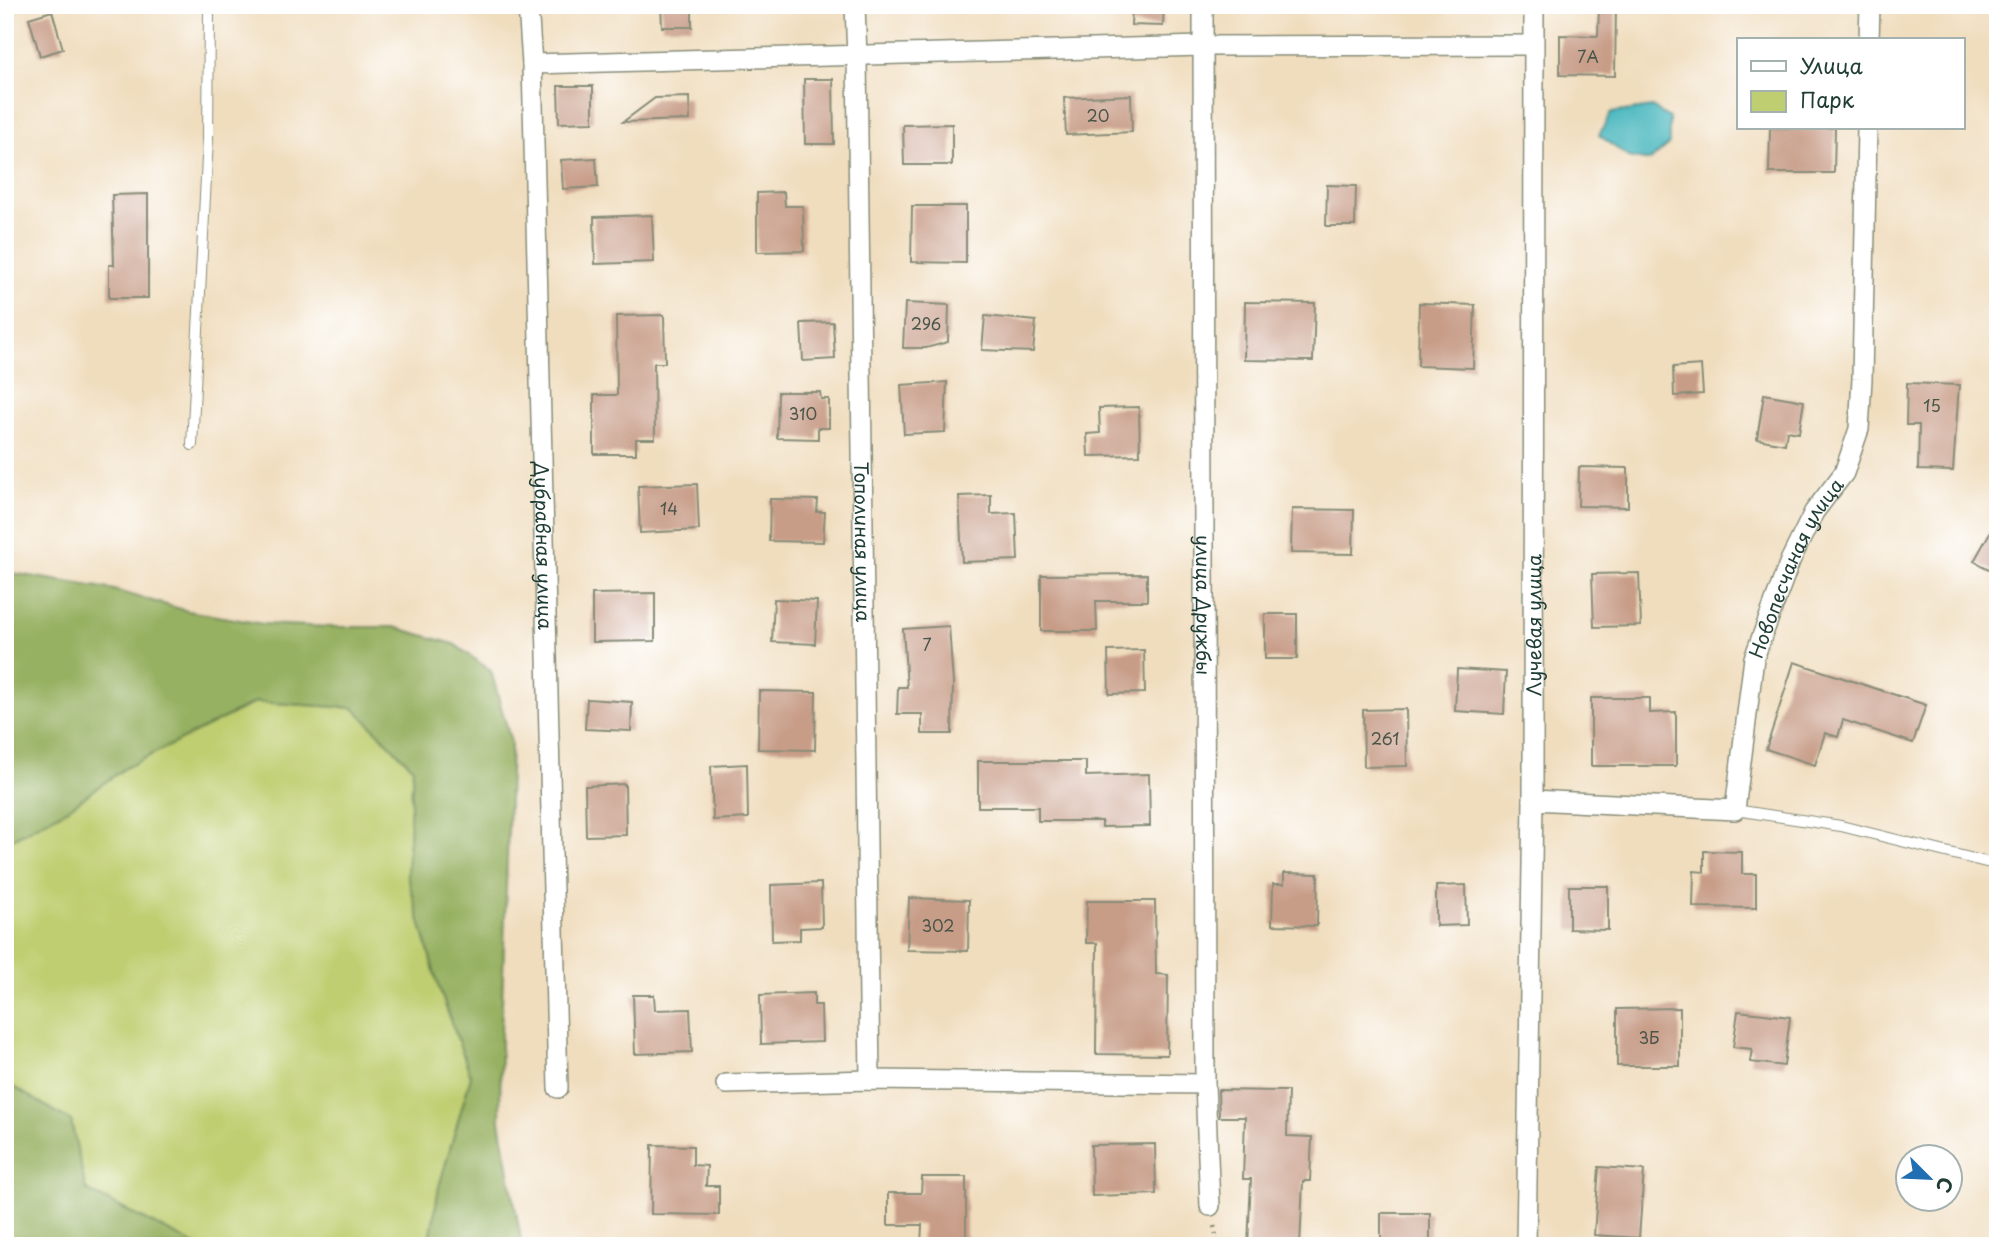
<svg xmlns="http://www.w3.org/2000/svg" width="2003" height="1251" font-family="'Playpen Sans',sans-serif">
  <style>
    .green { fill: #bfce70; stroke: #6f8652; stroke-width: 2 }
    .forest { fill: #97b162; stroke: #5b774b; stroke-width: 2 }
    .water { fill: #48b7be; stroke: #347a79; stroke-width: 2 }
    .building { fill: #c89d88 }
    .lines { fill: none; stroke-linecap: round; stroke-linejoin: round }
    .service-casing { stroke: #888d79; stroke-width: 12 }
    .minor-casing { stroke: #888d79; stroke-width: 22 }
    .path { stroke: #888d79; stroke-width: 4.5; stroke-dasharray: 2 5; stroke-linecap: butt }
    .service { stroke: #fff; stroke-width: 10 }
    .minor { stroke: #fff; stroke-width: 19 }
    .labels { text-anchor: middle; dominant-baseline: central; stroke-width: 5; stroke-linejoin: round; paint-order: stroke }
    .number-label { font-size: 16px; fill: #495549 }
    .street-label { font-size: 19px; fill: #1f3d34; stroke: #fff }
  </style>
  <rect width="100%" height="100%" fill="#fff"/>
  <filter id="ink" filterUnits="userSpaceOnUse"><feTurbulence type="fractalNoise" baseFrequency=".0143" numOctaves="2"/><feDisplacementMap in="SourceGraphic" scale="14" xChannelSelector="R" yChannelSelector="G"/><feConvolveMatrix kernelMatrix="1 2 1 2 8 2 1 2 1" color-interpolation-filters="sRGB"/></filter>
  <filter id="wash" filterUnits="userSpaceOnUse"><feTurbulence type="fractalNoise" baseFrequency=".00686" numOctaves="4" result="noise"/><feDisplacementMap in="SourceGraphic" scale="28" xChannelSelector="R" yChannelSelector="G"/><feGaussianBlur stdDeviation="1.57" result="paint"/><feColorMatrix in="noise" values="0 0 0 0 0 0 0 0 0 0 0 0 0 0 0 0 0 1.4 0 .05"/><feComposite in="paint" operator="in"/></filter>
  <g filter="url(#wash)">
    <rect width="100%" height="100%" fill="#f0ddbe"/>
    <!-- green -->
    <path class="green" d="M256,702L354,708L413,768L407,875L438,985L471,1076L439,1187L429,1246H197L85,1190L71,1121L5,1082V843L66,810L125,768Z"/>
    <!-- forest -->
    <g class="forest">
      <path d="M5,572L110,589L188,611L263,624L329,627H394L454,644L491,671L511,742L501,1033L500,1121L522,1246H429L439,1187L471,1076L438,985L407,875L413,768L354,708L255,702L125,768L66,810L5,843Z"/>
      <path d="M5,1082L71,1121L86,1190L197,1246H5Z"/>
    </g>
    <!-- water -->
    <path class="water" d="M1652,107L1669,118V144L1650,161L1628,157L1599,135L1611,113Z"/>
    <g id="blocks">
      <!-- building -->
      <g class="building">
        <path d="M661,5H692V27H662Z"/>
        <path d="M1132,5H1164L1163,26L1131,25Z"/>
        <path d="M1599,5H1616L1615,76L1560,75V35L1598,36Z"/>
        <path d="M52,11L63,49L40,56L29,18Z"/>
        <path d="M804,79H833L834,144H805Z"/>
        <path d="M558,86H593V122L559,123Z"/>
        <path d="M1131,95L1132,132L1066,135L1064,98Z"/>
        <path d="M689,97L690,120L623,122L655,98Z"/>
        <path d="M952,124V165H904L903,125Z"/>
        <path d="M1770,128H1835L1834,173H1769Z"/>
        <path d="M596,158L598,187L563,189L561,160Z"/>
        <path d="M1327,185L1356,186L1355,226H1326Z"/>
        <path d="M784,192L785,206H803L804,251L757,252V193Z"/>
        <path d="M148,194V298H109V265H114L112,195Z"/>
        <path d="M912,206H966V263L911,262Z"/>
        <path d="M652,215L654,262L595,264L594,217Z"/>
        <path d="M1245,302L1315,303L1313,361L1244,360Z"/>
        <path d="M905,303L949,305L948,342L926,348H903Z"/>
        <path d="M1419,303L1475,305L1473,368L1418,366Z"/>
        <path d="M664,315L665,363H654L655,439H636V454H594V395H617L616,316Z"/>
        <path d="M985,316L1036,321L1033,352L982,350Z"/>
        <path d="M833,322L835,359L803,361L801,323Z"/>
        <path d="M1701,365L1703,394L1674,396L1673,367Z"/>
        <path d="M947,382L945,432L904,434L901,385Z"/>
        <path d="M1907,383L1959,385L1953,471L1918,470L1919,425H1906Z"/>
        <path d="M778,392H820L821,399H829V428H818V439L777,438Z"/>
        <path d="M1764,394L1804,401L1799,433L1787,431L1785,444L1757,439Z"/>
        <path d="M1139,407L1140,455L1088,456L1087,434L1100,433L1099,408Z"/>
        <path d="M1579,467L1628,468V507L1578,506Z"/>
        <path d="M697,484L699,530L640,533L638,486Z"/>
        <path d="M991,495V514L1016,513L1018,560L962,562L959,496Z"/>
        <path d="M770,499L818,500L817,512H825L823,542L769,541Z"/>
        <path d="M1292,509L1354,510L1353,554L1291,553Z"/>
        <path d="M1998,518V574L1974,561Z"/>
        <path d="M1639,573L1641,626L1594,627L1592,574Z"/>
        <path d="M1147,574V601H1096L1097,631H1041V575Z"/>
        <path d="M655,593V641L592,642V594Z"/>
        <path d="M774,599L817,601L815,644L772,642Z"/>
        <rect x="1265" y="614" width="32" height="45"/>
        <path d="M949,626L953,683L952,734H922V714H897L898,687H907L903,629Z"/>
        <path d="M1144,650L1145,693L1109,694L1108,651Z"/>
        <path d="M1794,662L1926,705L1913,743L1843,720L1838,737L1825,733L1815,765L1766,749Z"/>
        <path d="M1457,669L1506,672L1504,714L1455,711Z"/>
        <path d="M759,691L816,692L815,750L758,749Z"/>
        <path d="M1591,698H1650V713L1676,712V766H1591Z"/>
        <path d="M587,699L632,702L631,731L585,729Z"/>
        <path d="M1406,709L1407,766L1364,767L1363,710Z"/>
        <path d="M978,761H1086V776L1149,774L1150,826L1102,827V821H1038V807H978Z"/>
        <path d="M747,764L748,818L713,820L711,766Z"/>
        <path d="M625,784L626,835L586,836L585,786Z"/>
        <path d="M1704,851L1742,852V874H1756V908L1693,907L1694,871L1704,872Z"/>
        <path d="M1284,873L1318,874L1317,926L1272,925L1273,884H1284Z"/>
        <path d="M821,883L822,927L800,928V940L772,941L771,885Z"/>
        <path d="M1466,885L1467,925L1436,926V886Z"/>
        <path d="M1569,886H1608V930L1569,929Z"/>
        <path d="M909,898L969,900L968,951L907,950Z"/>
        <path d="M1087,901H1155L1156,974L1168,975L1167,1055L1096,1054L1097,943H1086Z"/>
        <path d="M814,993V1005H821L822,1042L761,1044L760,995Z"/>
        <path d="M633,995H654L655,1010L690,1009L692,1052L635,1054Z"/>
        <path d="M1680,1008V1066H1617V1009Z"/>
        <path d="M1738,1011L1790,1017L1784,1066L1750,1062L1752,1049L1733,1047Z"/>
        <path d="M1218,1090L1288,1091L1287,1136L1312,1137L1310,1181H1303L1300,1246H1248L1251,1179H1243L1245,1117H1219Z"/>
        <path d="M1155,1144L1156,1194L1092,1196L1091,1145Z"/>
        <path d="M652,1145L693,1146V1165L707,1166L706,1186H719V1215L651,1214Z"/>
        <path d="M1599,1167L1644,1170L1639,1238L1594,1235Z"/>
        <path d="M922,1177H966V1246H921L922,1225H888V1193H921Z"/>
        <rect x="1381" y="1213" width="49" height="33"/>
      </g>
    </g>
  </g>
  <g filter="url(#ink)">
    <use href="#blocks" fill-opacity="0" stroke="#888d79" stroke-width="2"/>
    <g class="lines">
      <!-- service casing -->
      <g class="service-casing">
        <g id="service">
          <path d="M192,445L208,139L209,11L208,5"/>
          <path d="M1735,810L1841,826L1998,865"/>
        </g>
      </g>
      <!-- minor casing -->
      <g class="minor-casing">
        <g id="minor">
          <path id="s1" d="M528,5L532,64L558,1088"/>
          <path id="s2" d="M855,5L857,57L870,1080"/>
          <path id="s3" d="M1203,5L1205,1084L1210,1206"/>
          <path d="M1869,40L1870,5"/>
          <path d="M532,64L1203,46L1533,45"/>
          <path id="s4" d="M1533,800L1735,810L1754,658L1790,561L1814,512L1844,473L1859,429L1862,379L1867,128"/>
          <path d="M726,1084L870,1080L1205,1084"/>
          <path id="s5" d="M1526,1246L1533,800L1534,5"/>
        </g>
      </g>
      <!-- path -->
      <path class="path" d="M1214,1226L1218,1246"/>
      <!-- service -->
      <use href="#service" class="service"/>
      <!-- minor -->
      <use href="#minor" class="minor"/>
    </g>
  </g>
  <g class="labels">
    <!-- number labels -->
    <g class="number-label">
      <text x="1588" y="56">7А</text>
      <text x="1098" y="115">20</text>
      <text x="926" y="323">296</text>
      <text x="1932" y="405">15</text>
      <text x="803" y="413">310</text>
      <text x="669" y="508">14</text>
      <text x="927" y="644">7</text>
      <text x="1385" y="738">261</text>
      <text x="938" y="925">302</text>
      <text x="1649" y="1037">3Б</text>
    </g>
    <!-- street labels -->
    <g class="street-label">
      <text stroke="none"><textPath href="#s2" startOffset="537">Тополиная улица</textPath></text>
      <text stroke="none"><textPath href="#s1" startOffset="541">Дубравная улица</textPath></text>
      <text stroke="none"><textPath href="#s4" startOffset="455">Новопесчаная улица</textPath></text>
      <text stroke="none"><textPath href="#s3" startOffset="600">улица Дружбы</textPath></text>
      <text stroke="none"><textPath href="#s5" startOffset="621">Лучевая улица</textPath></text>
    </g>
  </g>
  <!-- margin -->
  <rect width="2003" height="1251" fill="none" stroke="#fff" stroke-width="28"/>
  <!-- legend -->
  <rect x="1737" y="38" width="228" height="91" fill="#ffffff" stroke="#a5b1ae" stroke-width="2"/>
  <rect x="1751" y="61" width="35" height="10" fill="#ffffff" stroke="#a5b1ae" stroke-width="2"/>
  <text x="1800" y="74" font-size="21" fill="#1f3d34">Улица</text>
  <rect x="1751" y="91" width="35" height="21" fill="#bfce70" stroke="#a5b1ae" stroke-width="2"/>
  <text x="1800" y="108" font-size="21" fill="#1f3d34">Парк</text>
  <!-- north arrow -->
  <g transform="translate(1929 1178) rotate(114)"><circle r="33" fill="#ffffff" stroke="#a5b1ae" stroke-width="2"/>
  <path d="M0-5L12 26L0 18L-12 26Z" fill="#1f6fb2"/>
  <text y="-10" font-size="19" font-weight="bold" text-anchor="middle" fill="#1f3d34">С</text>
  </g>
</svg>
